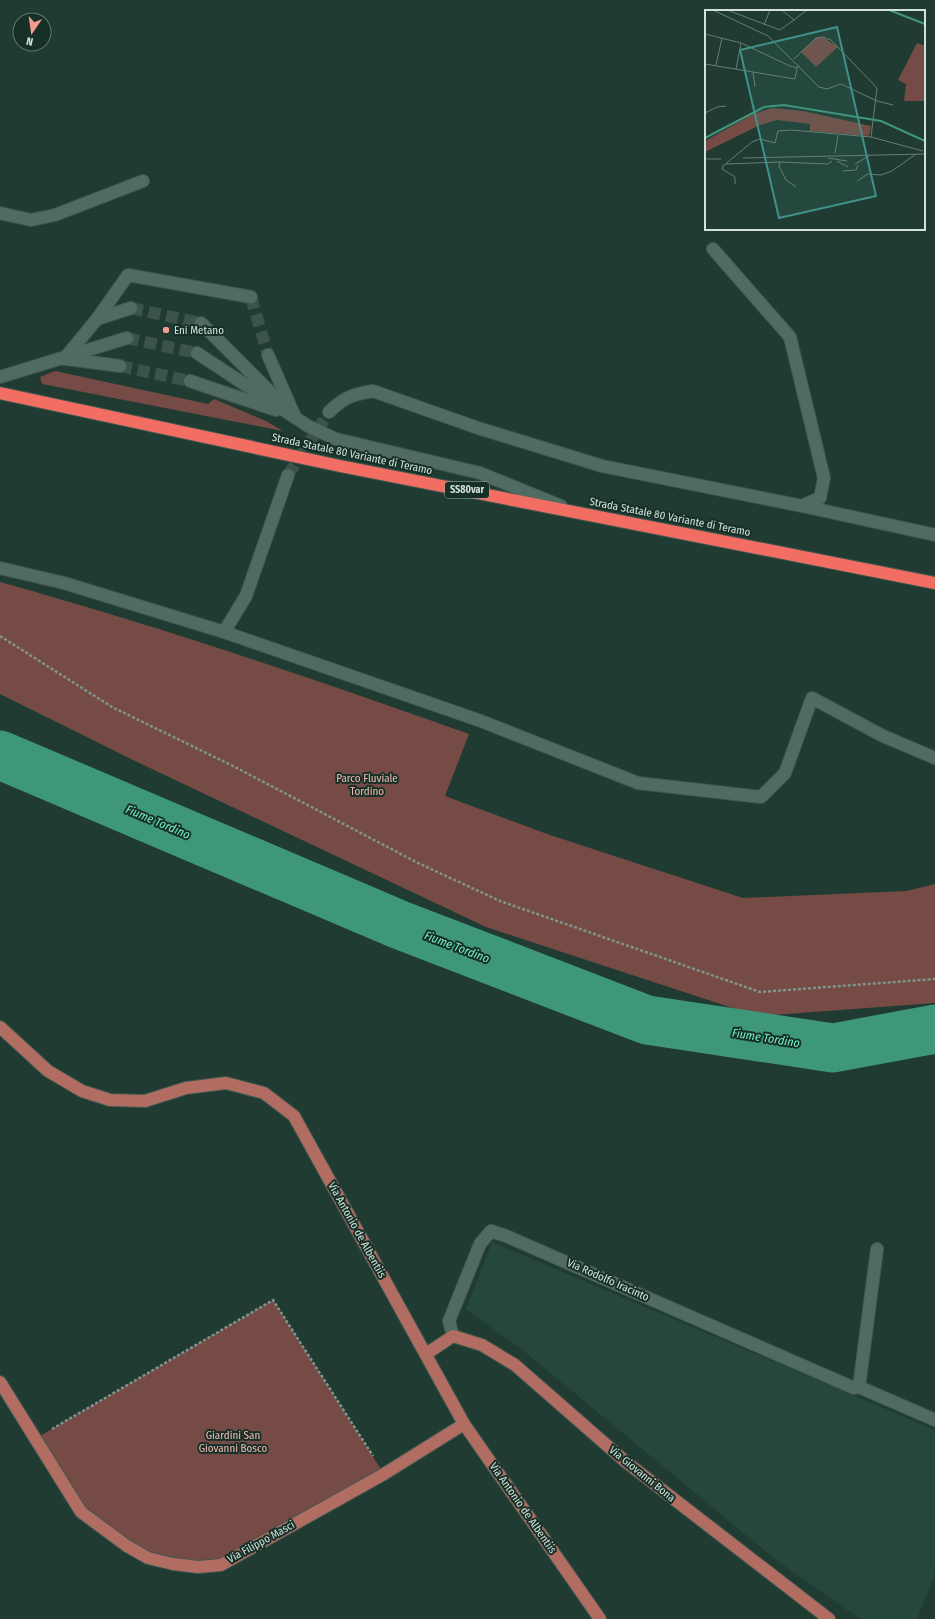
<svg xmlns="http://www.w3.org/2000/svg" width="935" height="1619" font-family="'Fira Sans Condensed',sans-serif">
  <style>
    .built { fill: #25473c }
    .green { fill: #764b45 }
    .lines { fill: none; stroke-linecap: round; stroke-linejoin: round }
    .river { stroke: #3e967b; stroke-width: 49 }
    .minor-tunnel { stroke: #3b544b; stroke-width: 12; stroke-dasharray: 12 6; stroke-linecap: butt }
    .minor-casing { stroke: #405750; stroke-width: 14 }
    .major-casing { stroke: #405750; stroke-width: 14 }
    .highway-casing { stroke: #405750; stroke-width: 14 }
    .path { stroke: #7f948c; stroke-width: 2.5; stroke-dasharray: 3 2; stroke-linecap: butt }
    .minor { stroke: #506c62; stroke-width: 12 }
    .major { stroke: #b16d62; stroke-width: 12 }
    .highway { stroke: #f26d62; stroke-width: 12 }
    .poi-dot { fill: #f59c92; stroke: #163028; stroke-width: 1.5 }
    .labels { text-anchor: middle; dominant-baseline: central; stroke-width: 4; stroke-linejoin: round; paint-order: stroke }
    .shield { fill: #163028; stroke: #9aaca5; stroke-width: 1 }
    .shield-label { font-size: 10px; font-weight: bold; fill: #d2e1db }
    .poi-label { font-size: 11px; fill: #d2e1db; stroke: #163028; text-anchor: start }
    .street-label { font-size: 11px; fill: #d2e1db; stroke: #163028 }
    .park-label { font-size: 11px; fill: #f8b9b1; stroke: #163028 }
    .water-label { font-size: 12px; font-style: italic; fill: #77f1ca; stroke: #163028 }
    .inset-river { fill: none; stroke: #3e967b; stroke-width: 2 }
    .inset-road { fill: none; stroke: #677d76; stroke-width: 1 }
    .view { fill: #409189; fill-opacity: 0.15; stroke: #409189; stroke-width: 2 }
    .inset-edge { fill: none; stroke: #d2e1db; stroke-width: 2 }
  </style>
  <rect width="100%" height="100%" fill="#203b32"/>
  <!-- built -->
  <path class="built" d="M492,1242L935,1430V1574L917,1619H860L776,1560L525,1352L466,1309Z"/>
  <!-- green -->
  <g class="green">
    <path d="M55,371L208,404L214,399L266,421L283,431L42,384L40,377Z"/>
    <path d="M0,582C159,626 314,679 469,734L445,796L550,835L743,898L906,891L935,884V1003L757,1016L486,927L133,760L0,694Z"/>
    <path d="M273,1300L384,1474L221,1565L148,1558L81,1512L35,1439Z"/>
  </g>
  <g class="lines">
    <!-- river -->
    <path class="river" d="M0,755L400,925L647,1020L833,1048L935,1029"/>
    <!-- minor-tunnel -->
    <g class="minor-tunnel">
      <path d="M251,297L268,355"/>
      <path d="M131,308L201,323"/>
      <path d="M127,338L197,353"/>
      <path d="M120,366L190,381"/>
      <path d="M288,475L329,412"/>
    </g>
    <!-- minor casing -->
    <g class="minor-casing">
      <g id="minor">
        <path d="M0,213L31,220L55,215L143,181"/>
        <path d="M97,319L128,275L251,297"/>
        <path d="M201,323L277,399"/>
        <path d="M197,353L308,426L336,439L480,473L561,506"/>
        <path d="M268,355L295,417"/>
        <path d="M64,359L97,319L131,308"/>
        <path d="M67,359L120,366"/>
        <path d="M0,377L127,338"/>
        <path d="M190,381L276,410"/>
        <path d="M329,412C343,398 353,394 373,391L478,428L602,466L802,506L820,498L824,478L790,337L713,249"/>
        <path d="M802,506L935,535"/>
        <path d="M0,568L64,583L224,632L481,721L638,783L761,797L785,773L812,698L883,736L935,758"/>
        <path d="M224,632L246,596L288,475"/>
        <path d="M453,1336L449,1321L480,1244L491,1231L506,1236L854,1388L859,1387L935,1420"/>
        <path d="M859,1387L877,1249"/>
      </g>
    </g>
    <!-- major casing -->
    <g class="major-casing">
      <g id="major">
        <path d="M0,1027L48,1071L82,1091L110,1100L145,1101L186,1088L226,1083L264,1093L294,1116L464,1424L600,1619"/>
        <path d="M426,1354L453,1336L482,1345L515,1365L626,1462L829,1619"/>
        <path d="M0,1382L81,1512L127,1546L148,1558L173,1564L198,1567L221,1565L384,1474L464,1424"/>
      </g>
    </g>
    <!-- highway casing -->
    <g class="highway-casing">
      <path id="highway" d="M0,393L340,466L935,583"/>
    </g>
    <!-- path -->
    <g class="path">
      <path d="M0,636L112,707L233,766L418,863L500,901L760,992L935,979"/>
      <path d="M52,1429L273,1300L373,1456"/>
    </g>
    <!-- minor -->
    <use href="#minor" class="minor"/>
    <!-- major -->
    <use href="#major" class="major"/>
    <!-- highway -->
    <use href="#highway" class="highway"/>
  </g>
  <!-- markers -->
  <circle class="poi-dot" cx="166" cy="330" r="4"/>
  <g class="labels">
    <!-- shield labels -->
    <rect class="shield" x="445" y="482" width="44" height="16" rx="3"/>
    <g class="shield-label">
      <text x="467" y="490">SS80var</text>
    </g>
    <!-- poi labels -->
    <g class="poi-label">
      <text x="174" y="330">Eni Metano</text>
    </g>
    <!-- street labels -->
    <g class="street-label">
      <text transform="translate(352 454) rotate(12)">Strada Statale 80 Variante di Teramo</text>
      <text transform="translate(670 517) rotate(11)">Strada Statale 80 Variante di Teramo</text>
      <text transform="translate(357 1230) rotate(61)">Via Antonio de Albentiis</text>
      <text transform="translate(608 1280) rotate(24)">Via Rodolfo Iracinto</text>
      <text transform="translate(642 1474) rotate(39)">Via Giovanni Bona</text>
      <text transform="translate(523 1508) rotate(55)">Via Antonio de Albentiis</text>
      <text transform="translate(261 1542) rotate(-29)">Via Filippo Masci</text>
    </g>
    <!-- park labels -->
    <g class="park-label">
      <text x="367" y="778">Parco Fluviale<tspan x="367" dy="13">Tordino</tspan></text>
      <text x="233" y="1435">Giardini San<tspan x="233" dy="13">Giovanni Bosco</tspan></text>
    </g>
    <!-- water labels -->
    <g class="water-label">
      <text transform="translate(158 822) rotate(23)">Fiume Tordino</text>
      <text transform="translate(457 947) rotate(21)">Fiume Tordino</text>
      <text transform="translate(766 1038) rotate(9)">Fiume Tordino</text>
    </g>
  </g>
  <!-- overview -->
  <g transform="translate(705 10)">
    <rect width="220" height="220" fill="#203b32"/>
    <path d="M118,27L133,37L111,57L96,42L111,28ZM212,33L220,36V91H199L201,74L193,70ZM68,98L98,101L166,116L165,123L163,126L105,121V114L72,110L55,115L0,142V131L48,104Z" fill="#764b45"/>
    <path class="inset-river" d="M184,0L220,14M0,128L59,97L79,95L176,111L220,131"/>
    <path class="inset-road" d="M8,0L63,26L114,77L122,79L136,74L172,91M22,0L75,20L89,10L77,0M89,10L102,0M59,15L65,0M0,24L36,33L85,56L92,58L94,55M89,49L111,28L118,27L126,30L172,78L166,127L218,141M0,54L90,69L92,58M11,55L17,28M31,59L36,33M48,62L50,77M172,91L188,95M0,103L12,97L21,96M130,143L133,125M38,148L220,144M123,148L142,151M0,149H16M132,151L143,157M21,154L75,152M150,154L164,146M138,161L151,160L153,155M152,171L163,164L176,165L187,161L211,144M30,174V167L17,159L18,156L47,132L55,129L70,133L73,121L86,120L166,127M91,177L81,170L74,156L75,152L123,154L127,151"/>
    <path class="view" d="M132,17L171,186L74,208L35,40Z"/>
    <rect width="220" height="220" class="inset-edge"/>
  </g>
  <!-- north arrow -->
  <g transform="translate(32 32) rotate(193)"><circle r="19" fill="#163028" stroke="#617770"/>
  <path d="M0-3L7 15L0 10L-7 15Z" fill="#f59c92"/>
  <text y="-6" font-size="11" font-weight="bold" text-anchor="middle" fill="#d2e1db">N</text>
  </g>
</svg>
